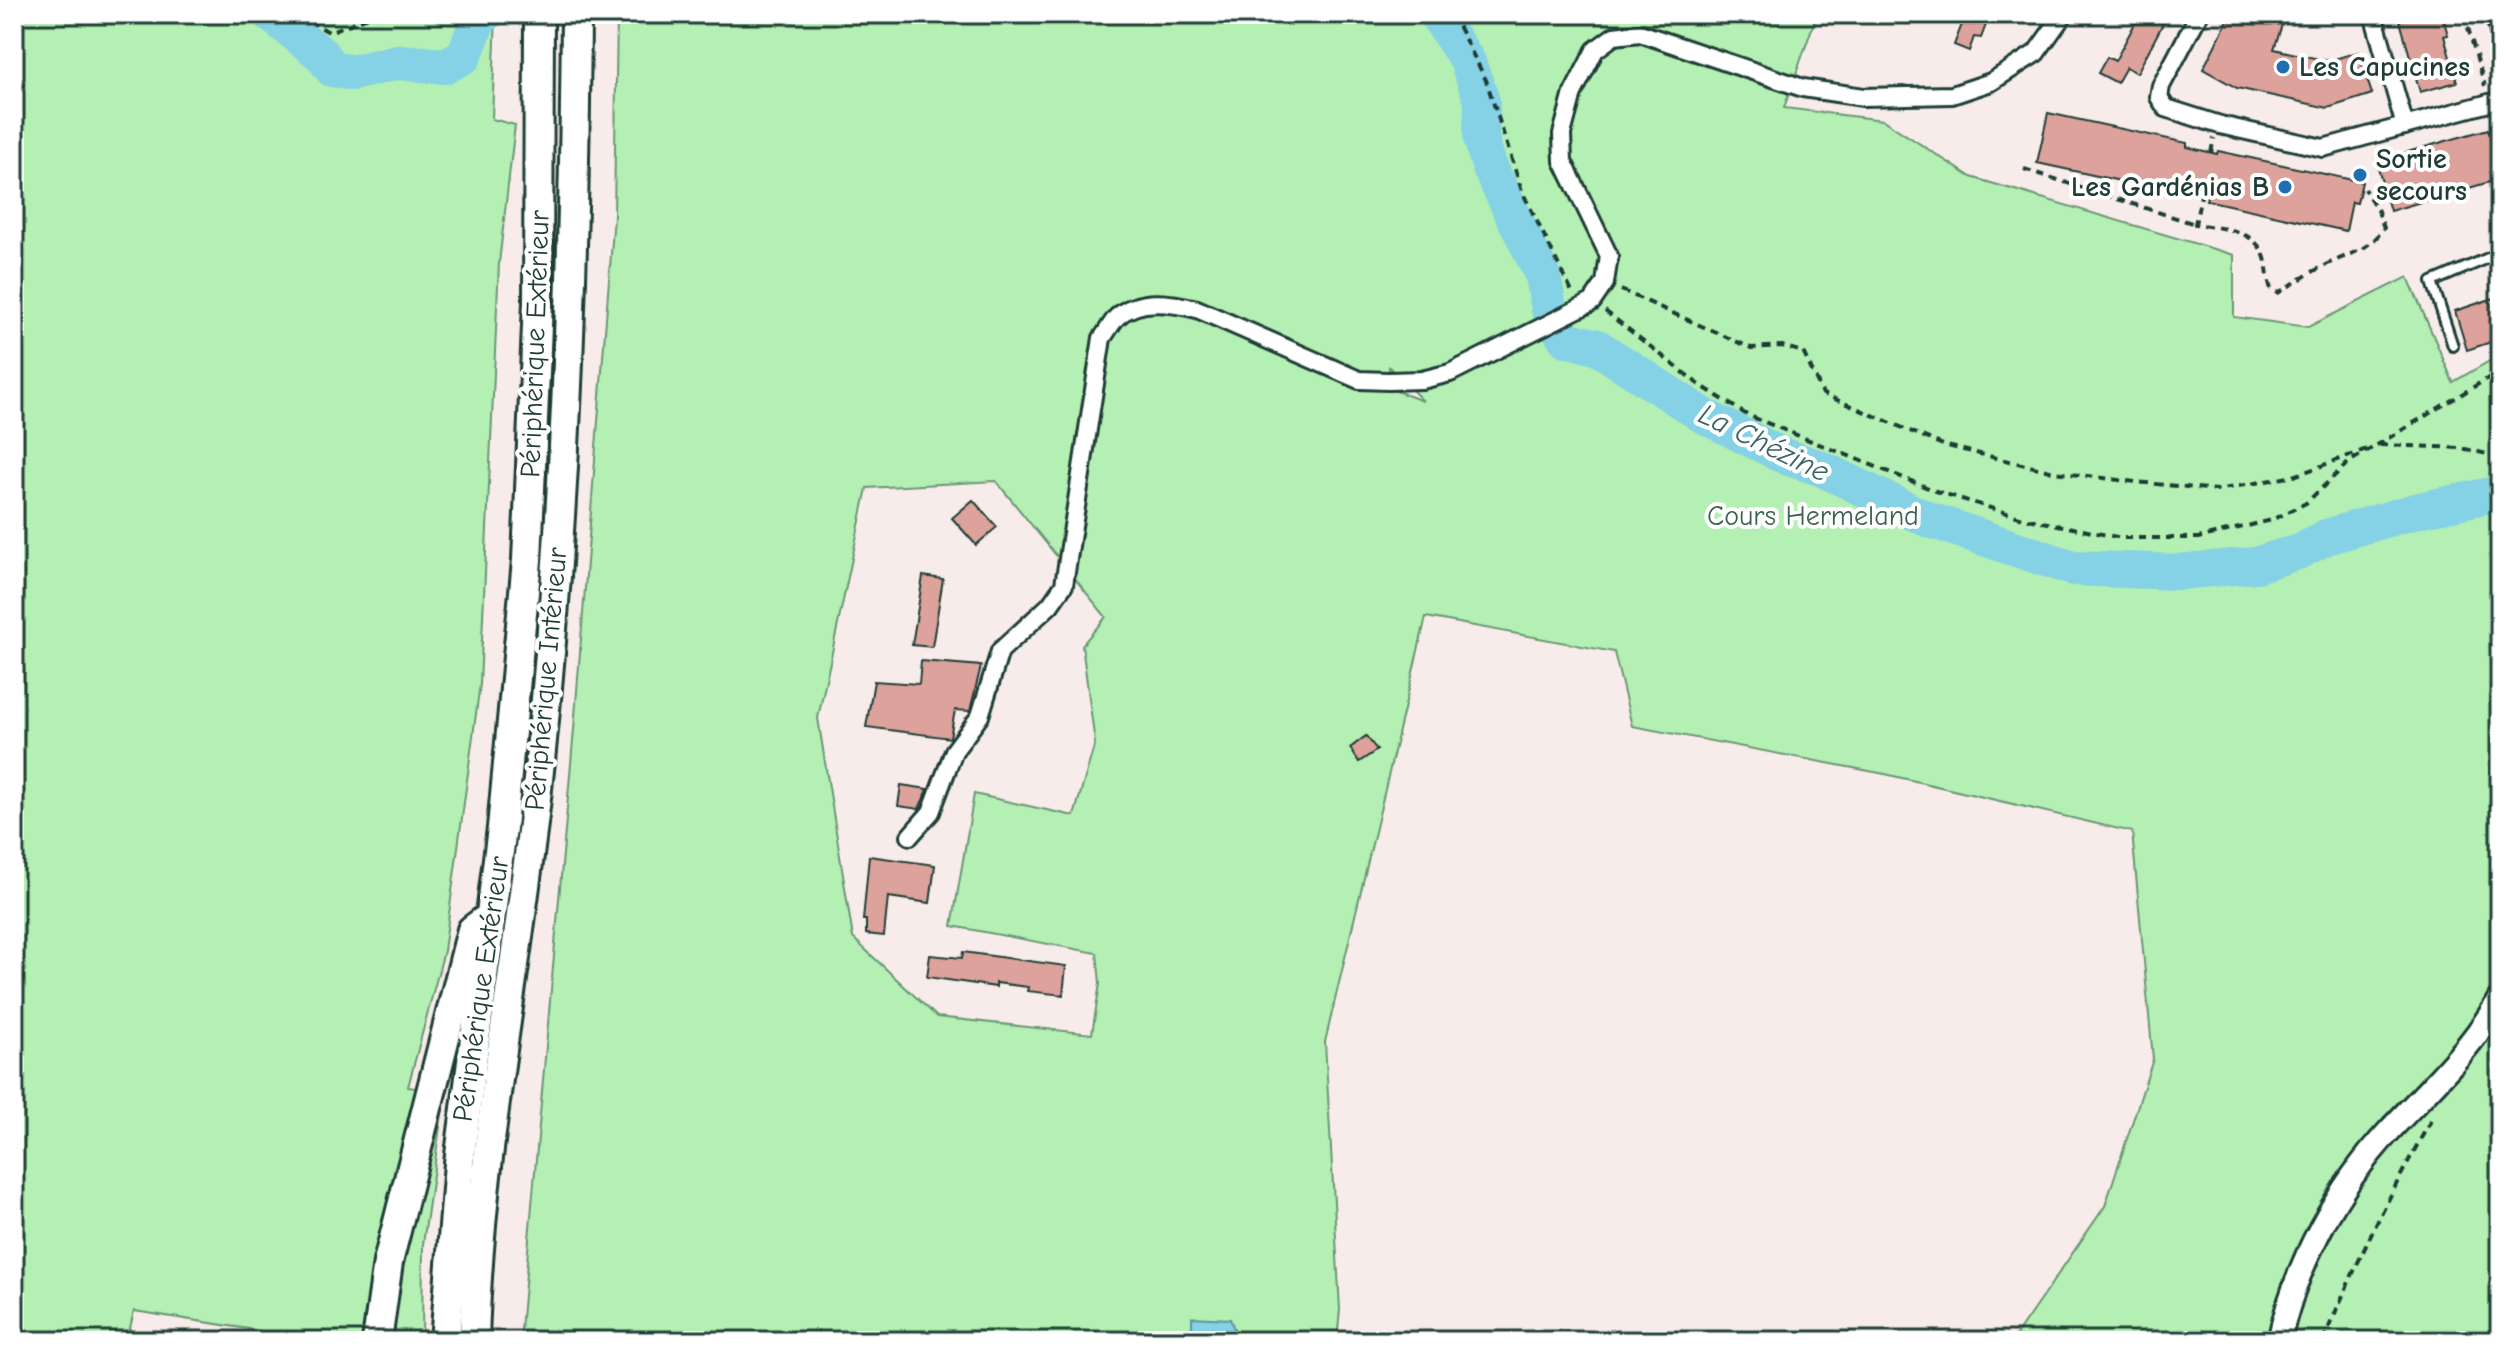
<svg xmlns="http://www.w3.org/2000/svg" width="2514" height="1355" font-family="'Comic Neue',sans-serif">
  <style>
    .green { fill: #b4efb4; stroke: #6a9674; stroke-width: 2; fill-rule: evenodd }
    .water { fill: #85d1e5; stroke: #5c969e; stroke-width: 2 }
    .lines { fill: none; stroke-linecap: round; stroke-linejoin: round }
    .river { stroke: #85d1e5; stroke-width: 36 }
    .building { fill: #dca29b; stroke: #1f3d34; stroke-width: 2 }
    .service-casing { stroke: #1f3d34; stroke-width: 14 }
    .minor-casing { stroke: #1f3d34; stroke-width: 22 }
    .tertiary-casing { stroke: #1f3d34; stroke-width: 28 }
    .trunk-casing { stroke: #1f3d34; stroke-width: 34 }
    .path { stroke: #1f3d34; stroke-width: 4; stroke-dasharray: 8 6; stroke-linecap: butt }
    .service { stroke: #fff; stroke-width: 8 }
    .minor { stroke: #fff; stroke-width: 16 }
    .tertiary { stroke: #fff; stroke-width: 22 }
    .trunk { stroke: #fff; stroke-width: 28 }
    .poi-dot { fill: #1f6fb2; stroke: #fff; stroke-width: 3 }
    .labels { text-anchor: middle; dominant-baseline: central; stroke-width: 8; stroke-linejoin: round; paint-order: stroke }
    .poi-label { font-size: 28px; font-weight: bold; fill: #1f3d34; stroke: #fff; text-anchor: start }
    .street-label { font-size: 28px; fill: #1f3d34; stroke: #fff }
    .park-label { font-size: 28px; fill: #3d614e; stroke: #fff }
    .water-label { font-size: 30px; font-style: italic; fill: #386260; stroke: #fff }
  </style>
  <rect width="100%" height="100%" fill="#f8eceb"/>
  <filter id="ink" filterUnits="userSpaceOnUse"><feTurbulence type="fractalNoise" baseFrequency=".0125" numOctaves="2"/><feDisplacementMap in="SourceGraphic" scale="16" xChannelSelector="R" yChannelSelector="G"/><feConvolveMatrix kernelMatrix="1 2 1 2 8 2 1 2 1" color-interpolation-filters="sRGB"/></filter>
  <g filter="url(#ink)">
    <!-- green -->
    <g class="green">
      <path d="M14,14H496L492,119L515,125L499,263L480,684L444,951L408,1087L445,1092L423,1244L422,1341H279L280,1334L134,1311L127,1341H14Z"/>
      <path d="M617,14H1817L1784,108L1883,120L1971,177L2234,255V317L2308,327L2408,277L2453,382L2500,355V1341H2012L2105,1206L2153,1059L2132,832L1885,774L1632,726L1614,652L1426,617L1325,1042L1340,1309L1337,1341H520L574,729L614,216ZM1389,367L1423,401L1388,388ZM996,481L1106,617L1082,645L1095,743L1074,816L974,794L952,926L1097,953L1100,983L1092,1034L937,1017L853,938L818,718L867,488Z"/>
    </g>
    <!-- water -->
    <path class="water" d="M1192,1317L1230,1319L1239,1341H1192Z"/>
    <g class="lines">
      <!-- river -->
      <g class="river">
        <path d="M270,14L321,54L332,69L352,73L397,62L445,66L464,56L479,18L486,14"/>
        <path d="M1436,14L1467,60L1482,101L1481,137L1489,166L1543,276L1550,314L1566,339L1597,347L1704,416L1786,457L1820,468L1927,519L2073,568L2178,572L2256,565L2300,551L2326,537L2419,510L2500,493"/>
      </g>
    </g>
    <!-- building -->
    <g class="building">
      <path d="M1966,14H1990L1981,38L1974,37L1969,51L1954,45Z"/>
      <path d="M2140,14H2168L2137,73L2126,67L2117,83L2098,73L2107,57L2115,61Z"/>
      <path d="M2231,14H2269L2284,19L2274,49L2328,61L2358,52L2372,94L2328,108L2237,88L2203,69Z"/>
      <path d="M2398,14H2442L2448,35L2444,36L2457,82L2420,92Z"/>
      <path d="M2048,113L2187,143V147L2217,154L2218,151L2362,182L2357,203L2352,202L2346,231L2206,200L2208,192L2178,185L2176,193L2037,163Z"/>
      <path d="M2488,129L2500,170V179L2390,211L2376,161Z"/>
      <path d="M2500,296V339L2467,350L2455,311Z"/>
      <path d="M973,500L997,527L976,545L952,518Z"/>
      <path d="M923,576L943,579L932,647L912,645Z"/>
      <path d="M921,661L981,666L970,711L955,710L950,738L866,727L874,681L919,684Z"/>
      <path d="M1366,736L1377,750L1359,762L1350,748Z"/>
      <path d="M901,785L928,789L919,809L898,806Z"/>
      <path d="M869,856L935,865L930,903L888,897L884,936L866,934V920H863Z"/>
      <path d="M963,952L1066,966L1063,995L1027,991L1028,987L996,983V987L927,977L930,955L962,958Z"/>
    </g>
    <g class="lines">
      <!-- service casing -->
      <g class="service-casing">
        <path id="service" d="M2453,346L2432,282L2500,253"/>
      </g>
      <!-- minor casing -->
      <g class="minor-casing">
        <g id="minor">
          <path d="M2199,14L2161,86L2159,97L2166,108L2220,125L2323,148L2500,100"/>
          <path d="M2373,14L2405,126"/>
          <path d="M2494,14L2500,35"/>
          <path d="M910,836L931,812L954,751L980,716L1000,651L1050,605L1064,585L1102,338C1107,332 1112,322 1117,317C1139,297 1172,303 1197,309L1359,380L1388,381L1422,380L1450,373L1592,302L1605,283L1609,256L1563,161L1562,134L1573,93L1595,50L1614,36L1640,33L1803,88L1863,97L1952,95L1991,82L2036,53L2064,14"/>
        </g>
      </g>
      <!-- tertiary casing -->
      <g class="tertiary-casing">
        <path id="tertiary" d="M2279,1341C2296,1264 2336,1188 2390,1130C2429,1088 2472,1049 2500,998"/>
      </g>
      <!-- trunk casing -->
      <g class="trunk-casing">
        <g id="trunk">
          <path d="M377,1341L388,1262L472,930L484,921"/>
          <path d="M445,1341L459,1163L502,828L527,560L538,302L539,14"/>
          <path d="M474,1341C479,1156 517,973 537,789C565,532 574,273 576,14"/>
        </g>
      </g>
      <!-- path -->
      <g class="path">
        <path d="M297,14L329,32L376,14"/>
        <path d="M1452,14L1486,80L1522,191L1572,292"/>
        <path d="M2464,14L2485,86"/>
        <path d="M2211,153L2214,138"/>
        <path d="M2024,169L2195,224"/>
        <path d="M2202,191L2195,224C2222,229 2255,228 2265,258C2268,268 2267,278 2271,289L2278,293C2291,285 2303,277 2316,270C2341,255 2367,254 2384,228L2378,211L2364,189"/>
        <path d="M1621,290L1751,348L1782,346L1803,352L1823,394L1943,445L2054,472L2136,482L2217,490L2294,476L2367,449"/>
        <path d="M1605,311L1697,383L1747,415L1936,491L2023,518L2122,538H2198L2272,520L2306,503L2349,462L2500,371"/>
        <path d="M2490,378L2500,393"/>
        <path d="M2380,445L2461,448L2500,457"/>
        <path d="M2323,1341C2356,1264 2391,1190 2433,1117"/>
      </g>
      <!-- service -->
      <use href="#service" class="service"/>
      <!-- minor -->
      <use href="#minor" class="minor"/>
      <!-- tertiary -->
      <use href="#tertiary" class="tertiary"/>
      <!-- trunk -->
      <use href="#trunk" class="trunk"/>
    </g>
  </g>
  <!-- markers -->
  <g class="poi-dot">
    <circle cx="2283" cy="67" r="8"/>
    <circle cx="2360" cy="175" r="8"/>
    <circle cx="2285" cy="187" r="8"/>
  </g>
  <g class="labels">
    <!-- poi labels -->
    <g class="poi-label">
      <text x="2299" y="67">Les Capucines</text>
      <text x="2376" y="159">Sortie<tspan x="2376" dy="32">secours</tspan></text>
      <text x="2269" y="187" text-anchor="end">Les Gardénias B</text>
    </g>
    <!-- street labels -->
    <g class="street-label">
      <text transform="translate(535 344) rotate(-88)">Périphérique Extérieur</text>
      <text transform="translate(546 679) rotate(-85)">Périphérique Intérieur</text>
      <text transform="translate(481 989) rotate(-82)">Périphérique Extérieur</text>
    </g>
    <!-- park labels -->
    <g class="park-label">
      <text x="1813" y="516">Cours Hermeland</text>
    </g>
    <!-- water labels -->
    <g class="water-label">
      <text transform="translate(1764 443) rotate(26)">La Chézine</text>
    </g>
  </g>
  <!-- margin -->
  <rect width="2514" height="1355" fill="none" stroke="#fff" stroke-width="48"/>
  <rect x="24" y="24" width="2466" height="1307" fill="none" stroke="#1f3d34" stroke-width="3" filter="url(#ink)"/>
</svg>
